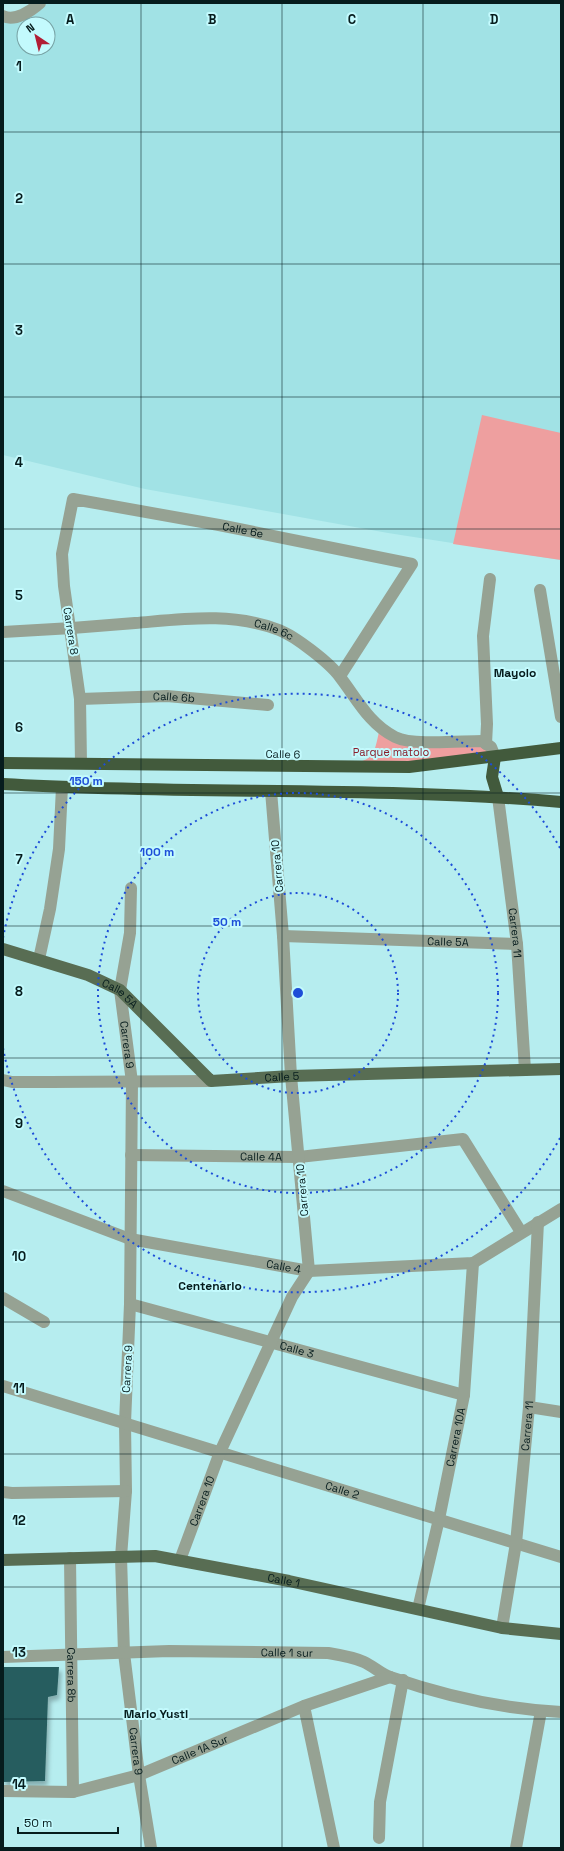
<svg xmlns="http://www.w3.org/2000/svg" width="564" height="1851" font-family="'Space Grotesk',sans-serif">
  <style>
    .built { fill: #a1e2e5; fill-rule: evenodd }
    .green { fill: #ee9f9f }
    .building { fill: #285d5f; filter: url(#shadow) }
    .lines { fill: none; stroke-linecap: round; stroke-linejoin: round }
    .minor { stroke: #96a293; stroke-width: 12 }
    .major { stroke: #586d53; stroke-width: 12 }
    .highway { stroke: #425a3c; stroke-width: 12 }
    .grid { fill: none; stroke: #061c1d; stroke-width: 1; stroke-opacity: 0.55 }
    .ring { fill: none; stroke: #1d4ed8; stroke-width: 2; stroke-dasharray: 2 4 }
    .labels { text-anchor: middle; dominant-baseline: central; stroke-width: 4; stroke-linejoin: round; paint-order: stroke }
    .street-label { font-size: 11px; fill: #061c1d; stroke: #c3fafd }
    .park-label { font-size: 11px; fill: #8a1d2b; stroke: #c3fafd }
    .neighbourhood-label { font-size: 12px; font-weight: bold; fill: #061c1d; stroke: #c3fafd }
    .grid-label { font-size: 13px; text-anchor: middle; font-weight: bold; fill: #061c1d; stroke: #c3fafd; stroke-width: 4; stroke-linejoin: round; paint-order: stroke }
    .centre { fill: #1d4ed8; stroke: #c3fafd; stroke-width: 2 }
    .ring-label { font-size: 12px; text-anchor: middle; font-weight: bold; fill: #1d4ed8; stroke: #c3fafd; stroke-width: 4; stroke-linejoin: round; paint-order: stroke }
  </style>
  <defs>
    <filter id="shadow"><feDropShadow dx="2.5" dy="4.5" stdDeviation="2" flood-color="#0004"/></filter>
  </defs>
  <rect width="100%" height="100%" fill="#b6edef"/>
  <!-- built -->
  <path class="built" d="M40,3H561V560L388,533L145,489L3,455V16ZM24,24H48V48H24Z"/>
  <!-- green -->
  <g class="green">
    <path d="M482,415L561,433V560L453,544Z"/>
    <path d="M380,727L396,737L474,741L495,757L342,767C375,758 373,760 380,727Z"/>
  </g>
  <!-- building -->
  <path class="building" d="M3,1667H59L57,1695L48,1697L45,1781L3,1782Z"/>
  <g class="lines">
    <!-- minor -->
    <g class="minor">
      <path d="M3,16C15,22 31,11 40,3"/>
      <path d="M540,590L561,717"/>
      <path id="s1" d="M3,632C47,630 91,627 135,623C184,619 232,612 279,630C295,636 330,663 340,677C357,699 369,724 395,737C413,746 460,741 482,741L491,747L495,757"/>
      <path id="s2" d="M80,699L167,696L268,705"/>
      <path d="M486,744L487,724L483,636L490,579"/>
      <path id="s3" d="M81,763L80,699L64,586L62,554L73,499L219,525L412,564L340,676"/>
      <path id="s4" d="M498,797L517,944L525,1070"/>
      <path id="s5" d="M131,888L130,933L120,990L132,1082L130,1304L125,1423L126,1491L121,1557L124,1653L139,1775L151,1848"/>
      <path id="s6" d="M283,936L517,944"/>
      <path d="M39,959L50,909L59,849L62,787"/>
      <path d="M3,1080L12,1082H51L211,1081"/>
      <path id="s7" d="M131,1155L299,1157L463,1139L521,1232"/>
      <path id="s8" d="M3,1191L130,1239L309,1271L473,1263L561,1209"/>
      <path d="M3,1298L44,1322"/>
      <path id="s9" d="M130,1304L464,1395"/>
      <path id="s10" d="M3,1386L561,1557"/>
      <path d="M529,1407L561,1412"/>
      <path d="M3,1492L12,1493L126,1491"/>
      <path id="s11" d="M70,1558L73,1792"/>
      <path id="s12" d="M180,1560L220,1452L292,1297L309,1271L291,1076L283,936L271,791"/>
      <path id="s13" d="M418,1609L439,1519L464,1395L473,1263"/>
      <path id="s14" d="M502,1628L516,1543L529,1407L538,1222"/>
      <path id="s15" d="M3,1657L169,1651L328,1653C340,1655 353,1657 364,1662C373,1666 381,1674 390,1677C445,1696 503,1709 561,1712"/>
      <path d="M304,1706L334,1848"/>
      <path id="s16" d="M3,1791L73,1792L139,1775L304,1706L390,1677"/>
      <path d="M379,1838L380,1802L403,1680"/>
      <path d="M516,1848L541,1711"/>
    </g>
    <!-- major -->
    <g class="major">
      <path id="s17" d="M3,949L88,975L120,990L211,1081L291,1076L561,1069"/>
      <path id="s18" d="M3,1560L155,1556L289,1581L502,1628L561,1634"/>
    </g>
    <!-- highway -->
    <g class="highway">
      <path d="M495,757L492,777L498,797"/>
      <path d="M3,763L409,767L561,748"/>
      <path d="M3,784C189,795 376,786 561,802"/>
    </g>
  </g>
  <!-- grid -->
  <path class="grid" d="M141,3V1848M282,3V1848M423,3V1848M3,132H561M3,264H561M3,397H561M3,529H561M3,661H561M3,793H561M3,926H561M3,1058H561M3,1190H561M3,1322H561M3,1454H561M3,1587H561M3,1719H561"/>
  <!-- distance rings -->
  <g class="ring">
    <circle cx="298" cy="993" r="100"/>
    <circle cx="298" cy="993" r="200"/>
    <path d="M560 1138A300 300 0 0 1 3 1048M3 938A300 300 0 0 1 560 848"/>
  </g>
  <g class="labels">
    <!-- street labels -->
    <g class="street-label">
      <text stroke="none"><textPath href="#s3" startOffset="439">Calle 6e</textPath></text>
      <text transform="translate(71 631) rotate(81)">Carrera 8</text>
      <text stroke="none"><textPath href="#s1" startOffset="273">Calle 6c</textPath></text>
      <text stroke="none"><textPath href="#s2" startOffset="94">Calle 6b</textPath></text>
      <text transform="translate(283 754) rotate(1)">Calle 6</text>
      <text transform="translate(277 866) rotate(-95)">Carrera 10</text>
      <text stroke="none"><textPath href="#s4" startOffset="137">Carrera 11</textPath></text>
      <text stroke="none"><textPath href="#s6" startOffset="165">Calle 5A</textPath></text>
      <text stroke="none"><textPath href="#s17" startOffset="126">Calle 5A</textPath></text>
      <text stroke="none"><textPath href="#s5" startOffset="158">Carrera 9</textPath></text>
      <text stroke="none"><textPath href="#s17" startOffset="324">Calle 5</textPath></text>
      <text stroke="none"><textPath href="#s7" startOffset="130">Calle 4A</textPath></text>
      <text transform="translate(302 1190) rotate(-95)">Carrera 10</text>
      <text stroke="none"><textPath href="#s8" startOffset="292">Calle 4</textPath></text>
      <text stroke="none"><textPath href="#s9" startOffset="173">Calle 3</textPath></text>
      <text transform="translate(127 1369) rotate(-87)">Carrera 9</text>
      <text stroke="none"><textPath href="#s14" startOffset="204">Carrera 11</textPath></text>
      <text stroke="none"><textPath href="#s13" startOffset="176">Carrera 10A</textPath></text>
      <text stroke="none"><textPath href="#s10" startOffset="355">Calle 2</textPath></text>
      <text stroke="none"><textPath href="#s12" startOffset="63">Carrera 10</textPath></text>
      <text stroke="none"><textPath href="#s18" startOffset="283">Calle 1</textPath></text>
      <text stroke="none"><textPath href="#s15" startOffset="284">Calle 1 sur</textPath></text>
      <text stroke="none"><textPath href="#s11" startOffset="117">Carrera 8b</textPath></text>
      <text stroke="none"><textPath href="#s16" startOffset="204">Calle 1A Sur</textPath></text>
      <text stroke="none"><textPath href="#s5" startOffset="866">Carrera 9</textPath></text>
    </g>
    <!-- park labels -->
    <g class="park-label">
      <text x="391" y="752">Parque matolo</text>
    </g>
    <!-- neighbourhood labels -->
    <g class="neighbourhood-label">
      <text x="515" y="673">Mayolo</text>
      <text x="210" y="1286">Centenario</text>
      <text x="156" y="1714">Mario Yusti</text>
    </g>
  </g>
  <g class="grid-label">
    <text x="70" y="24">A</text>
    <text x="212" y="24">B</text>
    <text x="352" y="24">C</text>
    <text x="494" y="24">D</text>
    <text x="19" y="71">1</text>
    <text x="19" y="203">2</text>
    <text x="19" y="335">3</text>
    <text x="19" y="467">4</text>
    <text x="19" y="600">5</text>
    <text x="19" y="732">6</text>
    <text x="19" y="864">7</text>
    <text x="19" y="996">8</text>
    <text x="19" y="1128">9</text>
    <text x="19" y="1261">10</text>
    <text x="19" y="1393">11</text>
    <text x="19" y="1525">12</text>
    <text x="19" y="1657">13</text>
    <text x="19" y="1789">14</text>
  </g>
  <circle cx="298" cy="993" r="6" class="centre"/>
  <g class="ring-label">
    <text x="86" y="785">150 m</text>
    <text x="157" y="856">100 m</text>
    <text x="227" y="926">50 m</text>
  </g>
  <!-- border -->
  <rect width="564" height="1851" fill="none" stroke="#061c1d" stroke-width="8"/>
  <!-- north arrow -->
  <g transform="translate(36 36) rotate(325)"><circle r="19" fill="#c3fafd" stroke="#77a1a3"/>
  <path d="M0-3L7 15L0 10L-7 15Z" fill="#b11e35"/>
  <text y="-6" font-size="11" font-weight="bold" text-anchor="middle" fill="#061c1d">N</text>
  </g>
  <!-- scale -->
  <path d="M18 1827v6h100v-6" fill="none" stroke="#061c1d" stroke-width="2"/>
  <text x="24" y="1827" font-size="12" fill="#061c1d" stroke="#c3fafd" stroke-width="3" paint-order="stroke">50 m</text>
</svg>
